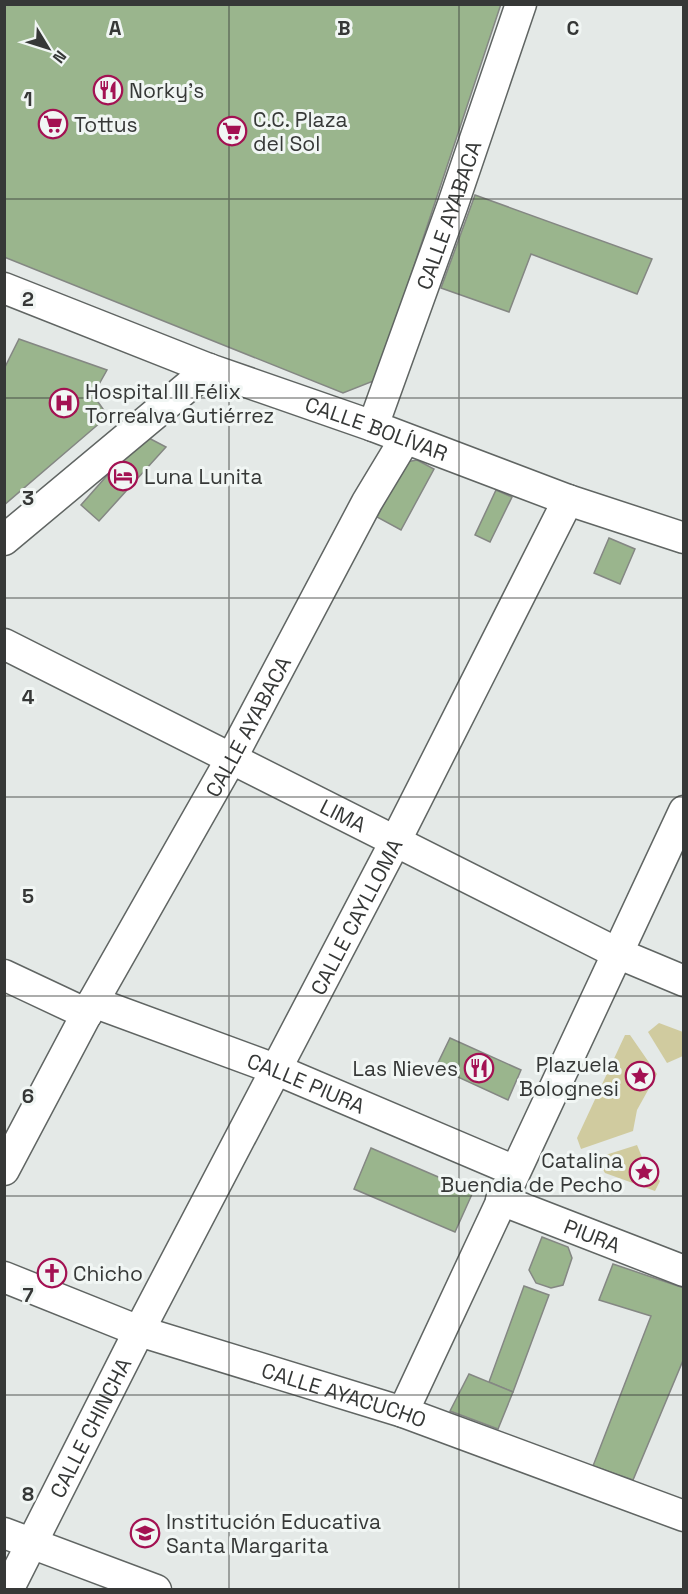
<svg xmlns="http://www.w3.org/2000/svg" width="688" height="1594" font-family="'Space Grotesk',sans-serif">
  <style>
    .green { fill: #d0cb9f }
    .building { fill: #9ab58d; stroke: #848783; stroke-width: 1.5 }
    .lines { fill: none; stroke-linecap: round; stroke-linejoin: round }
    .street-casing { stroke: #606563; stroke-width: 33 }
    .street { stroke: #fff; stroke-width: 30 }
    .grid { fill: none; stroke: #363837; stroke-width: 1.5; stroke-opacity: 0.55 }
    .labels { text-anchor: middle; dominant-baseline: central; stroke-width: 6; stroke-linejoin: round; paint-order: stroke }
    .poi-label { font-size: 21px; fill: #363837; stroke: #f1f6f4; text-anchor: start }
    .street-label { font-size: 21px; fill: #363837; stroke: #f1f6f4 }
    .grid-label { font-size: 20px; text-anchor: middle; font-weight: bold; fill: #363837; stroke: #f1f6f4; stroke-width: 6; stroke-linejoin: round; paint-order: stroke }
  </style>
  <rect width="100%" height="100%" fill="#e4e9e7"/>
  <!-- green -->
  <g class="green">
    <path d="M659,1023L683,1032V1056L667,1063L648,1032Z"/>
    <path d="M625,1035H630L657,1074L637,1110L633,1131L581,1149L577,1138Z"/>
    <path d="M637,1145L644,1162L660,1181L655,1191L605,1173L596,1158Z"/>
  </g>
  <!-- building -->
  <g class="building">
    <path d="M4,4H501L376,380L343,393L4,257Z"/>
    <path d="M475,195L652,259L637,294L531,254L509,312L441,288Z"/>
    <path d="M19,339L107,370L93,395L108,416L4,505V369Z"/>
    <path d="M143,435L166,447L99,521L81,505Z"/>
    <path d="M417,460L434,469L401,530L377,517L406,462Z"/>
    <path d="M496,490L512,497L490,542L475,535Z"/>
    <path d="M609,538L635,549L620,584L594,573Z"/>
    <path d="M450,1038L521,1070L508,1100L436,1067Z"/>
    <path d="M371,1148L473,1192L455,1232L354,1189Z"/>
    <path d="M542,1237L568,1247L572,1258L563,1285L551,1288L536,1283L529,1270Z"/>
    <path d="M613,1264L684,1288V1358L633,1480L593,1466L651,1316L599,1300Z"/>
    <path d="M524,1286L549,1295L513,1392L489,1382Z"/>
    <path d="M469,1374L513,1392L498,1429L450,1411Z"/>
  </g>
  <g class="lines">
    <!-- street casing -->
    <g class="street-casing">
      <g id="street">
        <path id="s1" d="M4,288L209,369L373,426L568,500L684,538"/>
        <path id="s2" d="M373,426L453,204L521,4"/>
        <path d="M4,540L209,369"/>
        <path id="s3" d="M4,644L617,953L684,981"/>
        <path d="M4,975L87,1014"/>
        <path id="s4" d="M93,1002L275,1069L515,1171"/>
        <path id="s5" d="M4,1170L93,1002L231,759L367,502L405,439"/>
        <path id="s6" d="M501,1200L684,1271"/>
        <path id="s7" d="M4,1277L139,1331L403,1412L684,1516"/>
        <path d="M403,1412L684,811"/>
        <path d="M4,1533L156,1590"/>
        <path id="s8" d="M8,1590L139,1331L395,842L568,500"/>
      </g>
    </g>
    <!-- street -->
    <use href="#street" class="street"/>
  </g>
  <!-- grid -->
  <path class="grid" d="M229,4V1590M459,4V1590M4,199H684M4,398H684M4,598H684M4,797H684M4,996H684M4,1196H684M4,1395H684"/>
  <!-- icons -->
  <defs>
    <g id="restaurant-ring" transform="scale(1.5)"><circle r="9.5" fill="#f1f6f4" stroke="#a31152" stroke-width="1.5"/><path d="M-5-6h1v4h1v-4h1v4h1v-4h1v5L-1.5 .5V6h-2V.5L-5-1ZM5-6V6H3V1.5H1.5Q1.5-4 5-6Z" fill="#a31152"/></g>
    <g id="supermarket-ring" transform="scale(1.5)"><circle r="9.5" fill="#f1f6f4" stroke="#a31152" stroke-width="1.5"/><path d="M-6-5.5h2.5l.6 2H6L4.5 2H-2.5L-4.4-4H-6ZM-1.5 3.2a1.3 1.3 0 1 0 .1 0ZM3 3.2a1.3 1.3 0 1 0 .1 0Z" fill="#a31152"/></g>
    <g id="hospital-ring" transform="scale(1.5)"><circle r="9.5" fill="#f1f6f4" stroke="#a31152" stroke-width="1.5"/><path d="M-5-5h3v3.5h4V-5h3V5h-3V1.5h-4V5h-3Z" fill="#a31152"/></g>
    <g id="hotel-ring" transform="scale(1.5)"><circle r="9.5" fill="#f1f6f4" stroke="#a31152" stroke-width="1.5"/><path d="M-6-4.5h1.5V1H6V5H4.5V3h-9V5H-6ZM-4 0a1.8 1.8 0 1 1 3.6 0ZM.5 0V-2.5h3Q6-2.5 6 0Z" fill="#a31152"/></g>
    <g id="sight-ring" transform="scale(1.5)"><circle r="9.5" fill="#f1f6f4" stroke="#a31152" stroke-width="1.5"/><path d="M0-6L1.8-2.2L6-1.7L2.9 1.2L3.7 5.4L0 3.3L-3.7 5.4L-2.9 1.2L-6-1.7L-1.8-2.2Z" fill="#a31152"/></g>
    <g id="church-ring" transform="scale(1.5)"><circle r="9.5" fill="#f1f6f4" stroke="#a31152" stroke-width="1.5"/><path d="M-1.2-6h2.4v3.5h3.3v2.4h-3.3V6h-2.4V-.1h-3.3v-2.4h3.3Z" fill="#a31152"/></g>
    <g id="school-ring" transform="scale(1.5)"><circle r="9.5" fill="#f1f6f4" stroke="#a31152" stroke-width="1.5"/><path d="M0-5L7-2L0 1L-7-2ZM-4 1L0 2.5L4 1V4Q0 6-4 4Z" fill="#a31152"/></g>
  </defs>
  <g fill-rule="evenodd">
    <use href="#restaurant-ring" x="108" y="90"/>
    <use href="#supermarket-ring" x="53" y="124"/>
    <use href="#supermarket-ring" x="232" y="131"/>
    <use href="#hospital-ring" x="64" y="403"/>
    <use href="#hotel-ring" x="123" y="476"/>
    <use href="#restaurant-ring" x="479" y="1068"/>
    <use href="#sight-ring" x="640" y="1076"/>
    <use href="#sight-ring" x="644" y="1172"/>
    <use href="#church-ring" x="52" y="1273"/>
    <use href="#school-ring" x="145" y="1533"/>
  </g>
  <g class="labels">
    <!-- poi labels -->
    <g class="poi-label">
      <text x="129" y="90">Norky's</text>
      <text x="253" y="119">C.C. Plaza<tspan x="253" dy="24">del Sol</tspan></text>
      <text x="74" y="124">Tottus</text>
      <text x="85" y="391">Hospital III Félix<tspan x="85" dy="24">Torrealva Gutiérrez</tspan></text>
      <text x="144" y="476">Luna Lunita</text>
      <text x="619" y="1064" text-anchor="end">Plazuela<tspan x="619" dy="24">Bolognesi</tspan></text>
      <text x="458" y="1068" text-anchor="end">Las Nieves</text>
      <text x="623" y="1160" text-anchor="end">Catalina<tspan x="623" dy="24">Buendia de Pecho</tspan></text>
      <text x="73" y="1273">Chicho</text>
      <text x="166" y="1521">Institución Educativa<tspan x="166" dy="24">Santa Margarita</tspan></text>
    </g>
    <!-- street labels -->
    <g class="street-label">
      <text stroke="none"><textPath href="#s2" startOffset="224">CALLE AYABACA</textPath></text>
      <text stroke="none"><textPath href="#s1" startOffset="398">CALLE BOLÍVAR</textPath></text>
      <text stroke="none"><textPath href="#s5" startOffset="506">CALLE AYABACA</textPath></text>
      <text stroke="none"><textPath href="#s3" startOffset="380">LIMA</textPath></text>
      <text stroke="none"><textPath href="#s8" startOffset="758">CALLE CAYLLOMA</textPath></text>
      <text stroke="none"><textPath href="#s4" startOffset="228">CALLE PIURA</textPath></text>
      <text stroke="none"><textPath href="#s6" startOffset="98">PIURA</textPath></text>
      <text stroke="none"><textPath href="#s7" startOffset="360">CALLE AYACUCHO</textPath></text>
      <text stroke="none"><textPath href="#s8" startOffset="182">CALLE CHINCHA</textPath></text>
    </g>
  </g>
  <g class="grid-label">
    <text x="115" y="35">A</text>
    <text x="344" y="35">B</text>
    <text x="573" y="35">C</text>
    <text x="28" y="106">1</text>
    <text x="28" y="306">2</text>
    <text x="28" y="505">3</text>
    <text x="28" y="704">4</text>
    <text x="28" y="903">5</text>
    <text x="28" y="1103">6</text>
    <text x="28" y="1302">7</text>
    <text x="28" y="1501">8</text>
  </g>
  <!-- border -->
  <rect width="688" height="1594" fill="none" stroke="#363837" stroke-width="12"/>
  <!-- north arrow -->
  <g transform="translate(48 48) rotate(128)" stroke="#f1f6f4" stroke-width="4.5" paint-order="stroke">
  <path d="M0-4.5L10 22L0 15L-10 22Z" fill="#363837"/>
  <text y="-9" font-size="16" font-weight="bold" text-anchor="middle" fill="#363837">N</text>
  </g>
</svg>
